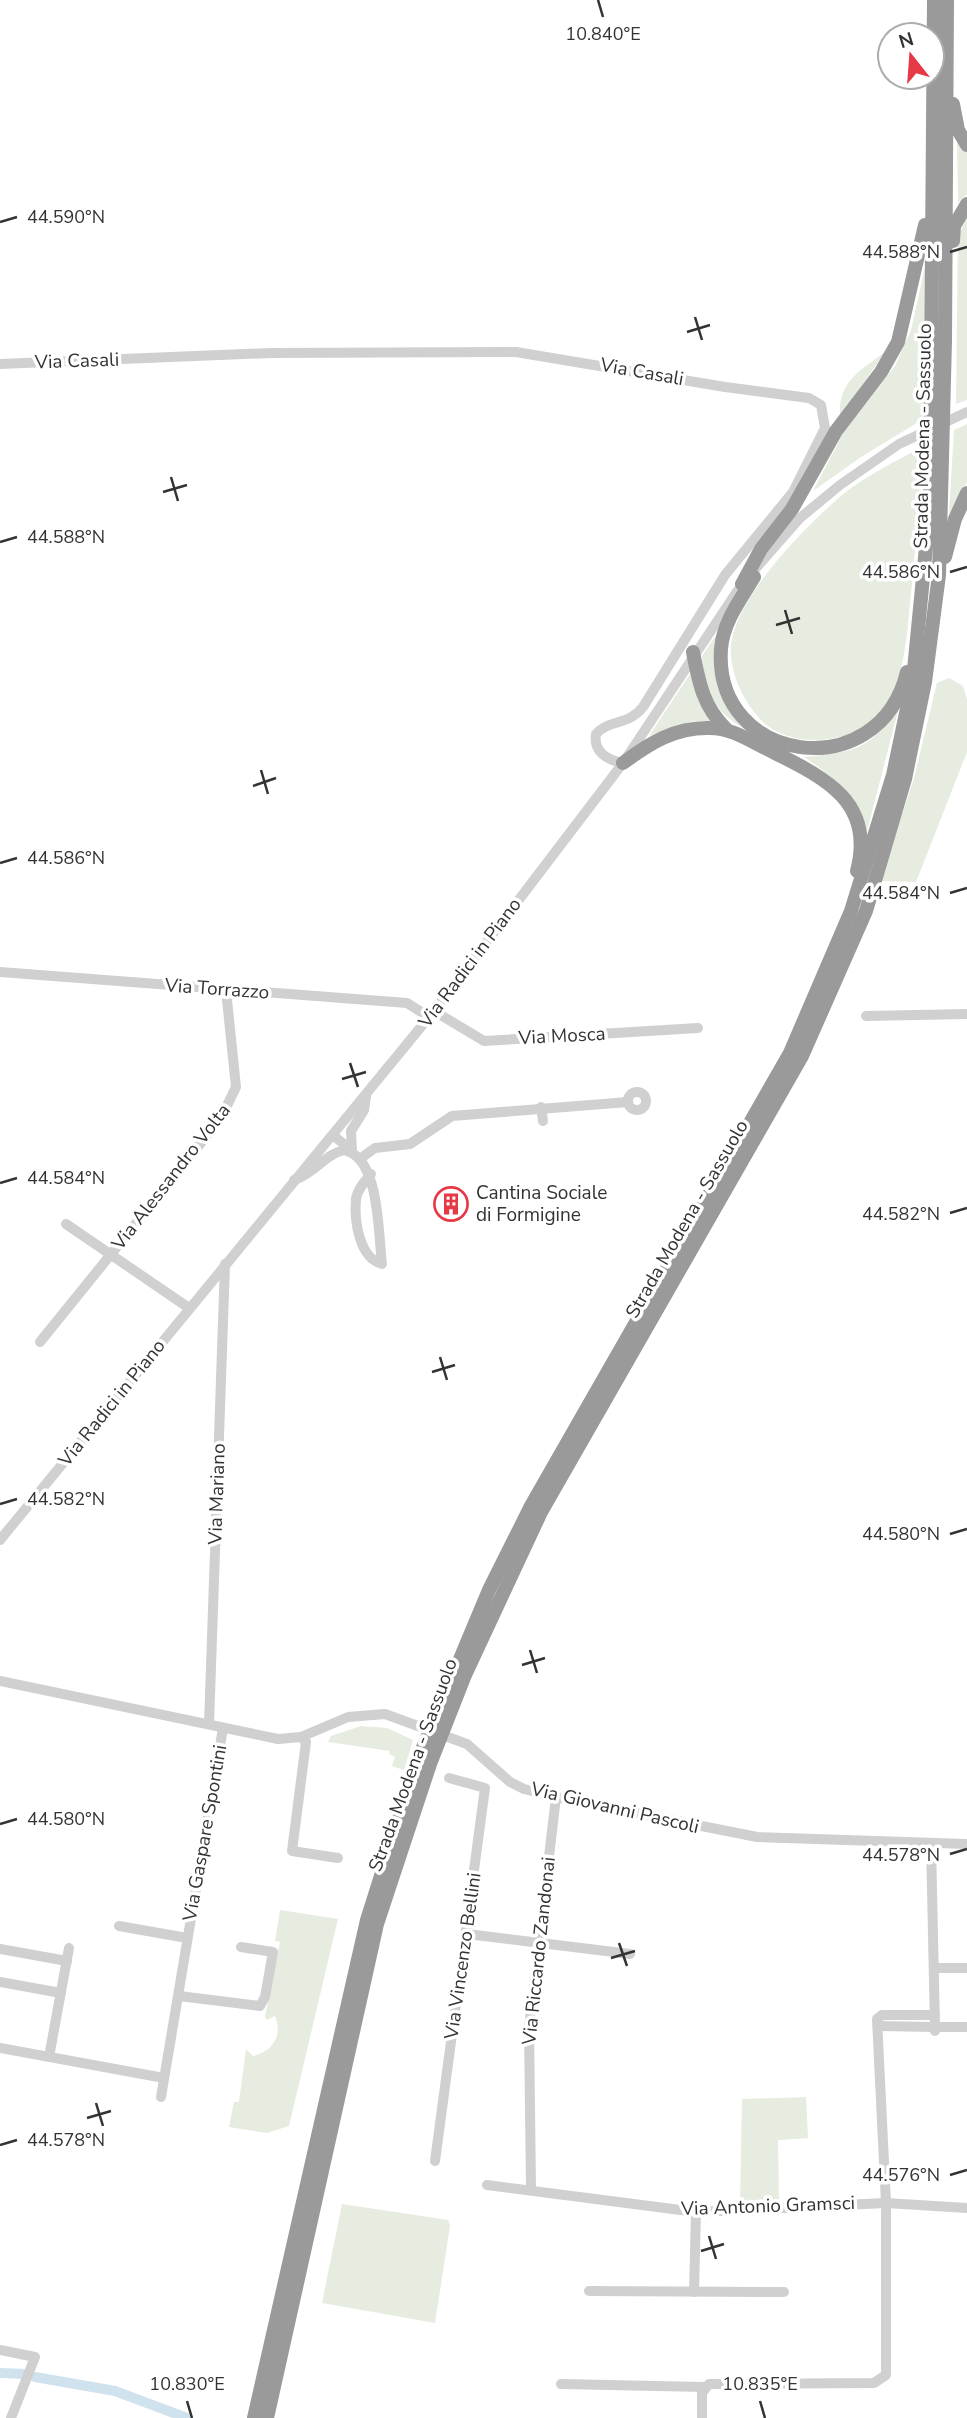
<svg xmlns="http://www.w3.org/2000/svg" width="967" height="2418" font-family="'Nunito Sans',sans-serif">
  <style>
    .green { fill: #e6ecdf }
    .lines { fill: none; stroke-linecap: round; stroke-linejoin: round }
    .canal { stroke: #cfe2ee; stroke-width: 10 }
    .minor { stroke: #d0d0d0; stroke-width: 10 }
    .highway { stroke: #9a9a9a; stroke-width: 14 }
    .ticks { fill: none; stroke: #333; stroke-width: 2.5 }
    .labels { text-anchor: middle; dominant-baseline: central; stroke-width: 7; stroke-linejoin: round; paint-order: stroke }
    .street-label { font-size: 19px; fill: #333; stroke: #fff }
    .poi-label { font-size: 19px; fill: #333; stroke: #fff; text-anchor: start }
    .ticks-label { font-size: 18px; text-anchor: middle; fill: #333; stroke: #fff; stroke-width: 7; stroke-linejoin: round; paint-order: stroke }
  </style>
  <rect width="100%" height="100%" fill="#fff"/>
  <!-- green -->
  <g class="green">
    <path d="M957,137L967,150V194L958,203Z"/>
    <path d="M967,217V400L956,404L958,237Z"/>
    <path d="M926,263L925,418L861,457L813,491L844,432L895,366L911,330Z"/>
    <path d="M885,352L840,416C838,381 860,371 885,352Z"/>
    <path d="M967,424V482L949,514L954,430Z"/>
    <path d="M924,446C920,495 916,544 911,593C907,631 906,673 886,706C863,743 795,752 763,722C746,705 733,680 731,656C726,605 806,526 842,495C867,475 896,461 924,446Z"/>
    <path d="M720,629V675L765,739C722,720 706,703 702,656Z"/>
    <path d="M692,671L712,721H693L649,736Z"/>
    <path d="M949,678L963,686L967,699V752L916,882L880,881L914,778L937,683Z"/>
    <path d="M898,711L866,835C852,792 841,782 804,757C854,752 866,751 898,711Z"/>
    <path d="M361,1726L387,1728L413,1740L404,1770L392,1766L395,1757L389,1754L390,1751L328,1742L331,1736Z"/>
    <path d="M280,1910L338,1919L289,2126L267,2133L229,2127L234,2102H239L246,2049L253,2056C273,2051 283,2036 275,2016L267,2020L265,2017L280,1942L275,1941Z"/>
    <path d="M806,2097L808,2138L778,2140L779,2203L740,2204L742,2099Z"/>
    <path d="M342,2204L448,2220L450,2226L435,2323L322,2303Z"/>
  </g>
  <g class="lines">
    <!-- canal -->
    <g class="canal">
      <path d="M0,2373L25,2374"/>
      <path d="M35,2377L115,2391L187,2418"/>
    </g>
    <!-- minor -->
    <g class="minor">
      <path d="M0,364L271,353L516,352L725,387L809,398L821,405L825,428L793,492L725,575L643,707C628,726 609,719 596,734C593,752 607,760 623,763"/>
      <path d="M0,972L407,1003L429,1017"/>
      <path d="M434,1011L484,1041L698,1028"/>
      <path d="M866,1016L967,1014"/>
      <circle cx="637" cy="1101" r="9"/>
      <path d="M541,1107L543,1121"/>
      <path d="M334,1136L352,1151L351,1131L364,1110L366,1097"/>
      <path d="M361,1158L375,1148L410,1144L452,1116L628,1102"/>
      <path d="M294,1180C315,1173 324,1155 344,1150C380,1157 378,1233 382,1264C359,1258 354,1220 356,1199C357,1190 365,1181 371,1174"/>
      <path d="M66,1224L189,1308"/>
      <path d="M40,1342L209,1133L223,1114L236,1087L226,990"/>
      <path d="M0,1540L434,1011L623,763L742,584L800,518L840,485L899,444L967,412"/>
      <path d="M0,1681L278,1739L301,1737L348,1717L385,1714L467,1744L510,1782L524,1789L556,1797L757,1837L967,1844"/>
      <path d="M209,1724L225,1264"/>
      <path d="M301,1737L306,1742L292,1851L338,1858"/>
      <path d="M931,1844L935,2027H967"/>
      <path d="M119,1926L187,1938"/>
      <path d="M467,1934L630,1954"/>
      <path d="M0,1949L67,1961"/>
      <path d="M935,1968H967"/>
      <path d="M0,1982L61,1993"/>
      <path d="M179,1996L260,2006L265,1997L273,1952L241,1947"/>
      <path d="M878,2026L935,2027V2031"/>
      <path d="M0,2048L164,2078"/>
      <path d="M49,2057L69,1948"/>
      <path d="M161,2097L223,1728"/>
      <path d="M435,2161L485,1788L449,1778"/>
      <path d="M487,2185L696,2212L886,2203L967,2208"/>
      <path d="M531,2189L529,2027L556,1797"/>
      <path d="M589,2291L784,2292"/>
      <path d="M694,2292L696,2212"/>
      <path d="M0,2350L35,2357L11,2418"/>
      <path d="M561,2384L704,2387"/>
      <path d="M702,2418V2393L709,2384L874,2383L886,2375V2203L877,2019L882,2015H935"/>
    </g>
    <!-- highway -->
    <g class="highway">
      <path d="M953,104L958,130L967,145"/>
      <path d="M953,241L954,226L967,204"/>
      <path d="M945,557L955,519L967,493"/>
      <path d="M754,577C741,599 723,622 721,649C713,764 879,788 907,672"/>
      <path d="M742,584L761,549L792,509L836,431L881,372L898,342L925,225"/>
      <path d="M693,652C699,683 703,706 726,729"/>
      <path d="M623,763C650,743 675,727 710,728C732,728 750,741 769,750C821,776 876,800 857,871"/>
      <path d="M254,2418L367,1920L417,1762L489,1590L531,1506L790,1053L851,911L893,775L913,680L930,506L934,0"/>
      <path d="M267,2418L377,1924L430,1764L465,1675L541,1512L802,1056L866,911L905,779L925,682L939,575L945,340L947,0"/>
    </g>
  </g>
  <!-- ticks -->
  <path class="ticks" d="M598,0L603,17M0,222L17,217M950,252L967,247M695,317L702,340M687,332L710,325M171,477L178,501M163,492L187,485M0,542L17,537M950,572L967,567M785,610L792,634M776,625L800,618M261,770L268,794M253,786L276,778M0,863L17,858M950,893L967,888M350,1063L358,1087M342,1079L366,1072M0,1183L17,1178M950,1213L967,1208M440,1357L447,1380M432,1372L455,1365M0,1504L17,1499M950,1534L967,1529M530,1650L537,1673M522,1665L545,1658M0,1824L17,1819M950,1854L967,1849M619,1943L627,1966M611,1958L635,1951M96,2103L103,2126M87,2118L111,2111M0,2145L17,2140M950,2175L967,2170M709,2236L716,2259M701,2251L724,2244M187,2401L192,2418M760,2401L765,2418"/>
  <!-- icons -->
  <defs>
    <g id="building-ring" transform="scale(1.75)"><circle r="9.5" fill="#fff" stroke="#e63946" stroke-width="1.5"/><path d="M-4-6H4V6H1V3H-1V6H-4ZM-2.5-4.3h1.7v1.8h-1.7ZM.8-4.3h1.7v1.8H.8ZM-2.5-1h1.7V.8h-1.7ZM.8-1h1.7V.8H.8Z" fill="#e63946"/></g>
  </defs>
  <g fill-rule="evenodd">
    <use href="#building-ring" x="451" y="1204"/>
  </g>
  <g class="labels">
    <!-- street labels -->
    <g class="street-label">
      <text transform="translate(77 361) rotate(-2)">Via Casali</text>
      <text transform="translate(642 372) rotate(10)">Via Casali</text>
      <text transform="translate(923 436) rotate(-89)">Strada Modena - Sassuolo</text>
      <text transform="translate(470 963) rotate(-53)">Via Radici in Piano</text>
      <text transform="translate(217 989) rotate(4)">Via Torrazzo</text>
      <text transform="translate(562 1036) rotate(-3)">Via Mosca</text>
      <text transform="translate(171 1177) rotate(-52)">Via Alessandro Volta</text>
      <text transform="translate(687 1219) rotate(-60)">Strada Modena - Sassuolo</text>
      <text transform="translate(112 1403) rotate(-51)">Via Radici in Piano</text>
      <text transform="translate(217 1494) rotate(-88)">Via Mariano</text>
      <text transform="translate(413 1765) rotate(-70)">Strada Modena - Sassuolo</text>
      <text transform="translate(615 1808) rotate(13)">Via Giovanni Pascoli</text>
      <text transform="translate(205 1833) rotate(-80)">Via Gaspare Spontini</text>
      <text transform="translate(539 1951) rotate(-84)">Via Riccardo Zandonai</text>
      <text transform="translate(463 1956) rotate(-82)">Via Vincenzo Bellini</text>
      <text transform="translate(768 2206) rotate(-2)">Via Antonio Gramsci</text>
    </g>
    <!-- poi labels -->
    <g class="poi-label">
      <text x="476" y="1193">Cantina Sociale<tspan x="476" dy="22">di Formigine</tspan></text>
    </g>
  </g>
  <g class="ticks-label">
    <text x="603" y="40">10.840°E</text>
    <text x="66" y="223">44.590°N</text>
    <text x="901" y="258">44.588°N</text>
    <text x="66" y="543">44.588°N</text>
    <text x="901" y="578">44.586°N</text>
    <text x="66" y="864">44.586°N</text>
    <text x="901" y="899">44.584°N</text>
    <text x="66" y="1184">44.584°N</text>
    <text x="901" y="1220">44.582°N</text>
    <text x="66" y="1505">44.582°N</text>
    <text x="901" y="1540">44.580°N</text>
    <text x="66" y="1825">44.580°N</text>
    <text x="901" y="1861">44.578°N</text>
    <text x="66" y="2146">44.578°N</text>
    <text x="901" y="2181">44.576°N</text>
    <text x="187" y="2390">10.830°E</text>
    <text x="760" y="2390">10.835°E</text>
  </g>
  <!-- north arrow -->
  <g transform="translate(911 56) rotate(343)"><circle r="33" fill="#ffffff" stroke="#adadad" stroke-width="2"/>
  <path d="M0-5L12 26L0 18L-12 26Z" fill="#e63946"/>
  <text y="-10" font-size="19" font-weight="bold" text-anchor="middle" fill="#333333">N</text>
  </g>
</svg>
